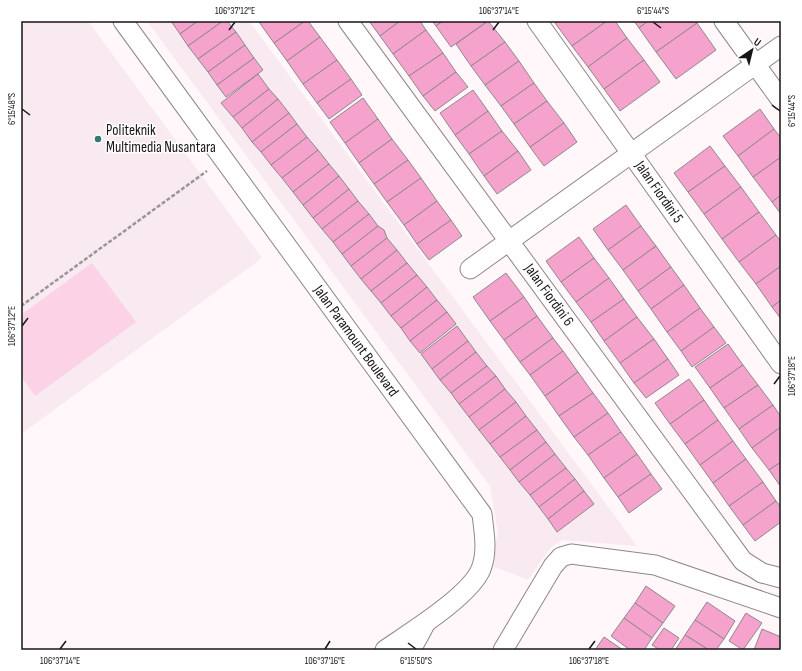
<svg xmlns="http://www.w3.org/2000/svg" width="802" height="671" font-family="'Sofia Sans Condensed',sans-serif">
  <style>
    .built { fill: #f9e9f0 }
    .green { fill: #fcd2e6 }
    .building { fill: #f5a3cc; stroke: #8f888b }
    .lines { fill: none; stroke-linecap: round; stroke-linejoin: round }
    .street-casing { stroke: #8e878a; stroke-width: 21 }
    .path { stroke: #9b9598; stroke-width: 2.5; stroke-dasharray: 4 2; stroke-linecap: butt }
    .street { stroke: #fff; stroke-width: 19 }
    .ticks { fill: none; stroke: #181517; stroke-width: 1.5 }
    .poi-dot { fill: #2f7873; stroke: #fff; stroke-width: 1.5 }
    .labels { text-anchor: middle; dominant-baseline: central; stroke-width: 3; stroke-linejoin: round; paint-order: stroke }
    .poi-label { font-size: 15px; fill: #181517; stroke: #fff; text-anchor: start }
    .street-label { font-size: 15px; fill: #181517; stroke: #fff }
    .neatline { fill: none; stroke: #181517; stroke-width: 1.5 }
    .ticks-label { font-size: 10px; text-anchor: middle; fill: #181517 }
  </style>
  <rect width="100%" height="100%" fill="#fff7fa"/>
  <!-- built -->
  <g class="built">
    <path d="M21,21H88L262,258L21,434Z"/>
    <path d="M147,21H249L637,546L563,540L551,547L528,580L490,565L498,533L490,486Z"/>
  </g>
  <!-- green -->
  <path class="green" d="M92,263L136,322L35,396L21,376V315Z"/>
  <!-- building -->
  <g class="building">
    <path d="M171,21H198L180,34Z"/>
    <path d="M198,21H223L188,46L180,34Z"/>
    <path d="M223,21H227L236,32L198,59L188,46Z"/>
    <path d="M261,21H305L274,43L259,22Z"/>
    <path d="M305,21H308L320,37L287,61L274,43Z"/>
    <path d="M369,21H400L380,36Z"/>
    <path d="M400,21H420L426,30L393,54L380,36Z"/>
    <path d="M432,21H443L436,26Z"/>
    <path d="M443,21H483L485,23L451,47L436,26Z"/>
    <path d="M488,21L505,42L471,66L456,44Z"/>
    <path d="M558,21H607L572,46L555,23Z"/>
    <path d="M607,21H615L627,38L588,67L572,46Z"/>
    <path d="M634,21H648L639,28Z"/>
    <path d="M648,21H695L697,23L656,52L639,28Z"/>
    <path d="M697,23L716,50L676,79L656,52Z"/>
    <path d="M426,30L443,53L409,76L393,54Z"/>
    <path d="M236,32L245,45L208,72L198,59Z"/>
    <path d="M320,37L337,60L303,84L287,61Z"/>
    <path d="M627,38L644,60L604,89L588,67Z"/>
    <path d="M505,42L519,61L485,85L471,66Z"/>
    <path d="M245,45L254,58L217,85L208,72Z"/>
    <path d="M443,53L456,72L423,96L409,76Z"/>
    <path d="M254,58L263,70L226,97L217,85Z"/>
    <path d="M337,60L351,79L317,103L303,84Z"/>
    <path d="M644,60L660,82L620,111L604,89Z"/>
    <path d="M519,61L534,83L501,106L485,85Z"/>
    <path d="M456,72L468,87L435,111L423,96Z"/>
    <path d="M258,74L269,89L233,117L221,103Z"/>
    <path d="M351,79L362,95L329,119L317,103Z"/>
    <path d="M534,83L547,101L514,124L501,106Z"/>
    <path d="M269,89L278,99L242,128L233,117Z"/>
    <path d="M473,90L488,111L455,135L440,113Z"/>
    <path d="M363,98L378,119L345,143L330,122Z"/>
    <path d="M278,99L289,113L252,142L242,128Z"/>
    <path d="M547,101L564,123L530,147L514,124Z"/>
    <path d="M760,109L774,129L738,156L723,136Z"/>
    <path d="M488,111L502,131L469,154L455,135Z"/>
    <path d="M289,113L297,124L261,152L252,142Z"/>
    <path d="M378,119L392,139L359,163L345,143Z"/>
    <path d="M564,123L577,142L544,166L530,147Z"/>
    <path d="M297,124L307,137L271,165L261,152Z"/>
    <path d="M774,129L781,138V157L753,177L738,156Z"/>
    <path d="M502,131L518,151L484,176L469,154Z"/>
    <path d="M307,137L318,150L282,178L271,165Z"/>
    <path d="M392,139L408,160L374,184L359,163Z"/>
    <path d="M710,146L725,166L688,192L674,173Z"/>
    <path d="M318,150L329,164L293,192L282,178Z"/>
    <path d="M518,151L531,170L497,194L484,176Z"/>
    <path d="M781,157V195L772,202L753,177Z"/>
    <path d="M408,160L421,178L387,202L374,184Z"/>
    <path d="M329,164L339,176L303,205L293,192Z"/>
    <path d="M725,166L741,187L704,214L688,192Z"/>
    <path d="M339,176L349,189L313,218L303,205Z"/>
    <path d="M421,178L437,201L404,225L387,202Z"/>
    <path d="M741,187L759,212L722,239L704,214Z"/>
    <path d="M349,189L358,201L322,229L313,218Z"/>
    <path d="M781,195V214L772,202Z"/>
    <path d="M358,201L369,214L333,242L322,229Z"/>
    <path d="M437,201L451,220L417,244L404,225Z"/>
    <path d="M626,205L641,226L608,250L593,229Z"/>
    <path d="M759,212L776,235L739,262L722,239Z"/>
    <path d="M369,214L378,226L342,254L333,242Z"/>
    <path d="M451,220L462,236L429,260L417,244Z"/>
    <path d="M378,226L384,230L387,238L351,266L342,254Z"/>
    <path d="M641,226L656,246L623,270L608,250Z"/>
    <path d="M776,235L781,242V266L756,284L739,262Z"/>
    <path d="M579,237L594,258L561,282L546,261Z"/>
    <path d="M387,238L397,250L361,279L351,266Z"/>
    <path d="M656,246L671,267L638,291L623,270Z"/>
    <path d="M397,250L407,263L371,291L361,279Z"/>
    <path d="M594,258L609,278L576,302L561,282Z"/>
    <path d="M407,263L417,275L381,303L371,291Z"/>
    <path d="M781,266V300L772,307L756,284Z"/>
    <path d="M671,267L684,285L651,309L638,291Z"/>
    <path d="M506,273L524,297L490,321L473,297Z"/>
    <path d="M417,275L427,287L391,316L381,303Z"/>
    <path d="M609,278L624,299L591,322L576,302Z"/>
    <path d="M684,285L700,308L667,332L651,309Z"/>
    <path d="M427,287L437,300L401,328L391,316Z"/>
    <path d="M524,297L537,316L504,340L490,321Z"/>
    <path d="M624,299L637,317L604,341L591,322Z"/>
    <path d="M437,300L447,312L410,341L401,328Z"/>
    <path d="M781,300V319L772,307Z"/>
    <path d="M700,308L714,327L681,351L667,332Z"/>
    <path d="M447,312L456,324L420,353L410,341Z"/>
    <path d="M537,316L553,338L520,362L504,340Z"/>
    <path d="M637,317L654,339L620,363L604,341Z"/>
    <path d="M457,326L468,341L432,369L421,354Z"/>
    <path d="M714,327L726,343L692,367L681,351Z"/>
    <path d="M553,338L563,351L530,375L520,362Z"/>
    <path d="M654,339L668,359L634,383L620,363Z"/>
    <path d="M468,341L476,352L440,380L432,369Z"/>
    <path d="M728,344L743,365L710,388L695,367Z"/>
    <path d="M563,351L578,372L545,396L530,375Z"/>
    <path d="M476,352L487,366L451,393L440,380Z"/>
    <path d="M668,359L679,375L646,398L634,383Z"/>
    <path d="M743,365L758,385L724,408L710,388Z"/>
    <path d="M487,366L496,376L459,404L451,393Z"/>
    <path d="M578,372L593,393L559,416L545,396Z"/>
    <path d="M496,376L505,389L469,417L459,404Z"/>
    <path d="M689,379L704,400L670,424L655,403Z"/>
    <path d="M758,385L773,405L739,429L724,408Z"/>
    <path d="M505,389L516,402L479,430L469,417Z"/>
    <path d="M593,393L608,413L574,437L559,416Z"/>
    <path d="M704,400L718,420L685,444L670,424Z"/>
    <path d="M516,402L526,416L490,444L479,430Z"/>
    <path d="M773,405L781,417V427L752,448L739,429Z"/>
    <path d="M608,413L621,432L588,455L574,437Z"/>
    <path d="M526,416L537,430L500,457L490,444Z"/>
    <path d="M718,420L733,441L700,465L685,444Z"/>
    <path d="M781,427V462L769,470L752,448Z"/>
    <path d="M537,430L546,442L510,470L500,457Z"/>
    <path d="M621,432L637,454L604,478L588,455Z"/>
    <path d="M733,441L746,459L713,483L700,465Z"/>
    <path d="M546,442L555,454L519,482L510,470Z"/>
    <path d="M555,454L566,468L530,495L519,482Z"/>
    <path d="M637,454L651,474L618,497L604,478Z"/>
    <path d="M746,459L763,482L729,506L713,483Z"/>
    <path d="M781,462V487L769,470Z"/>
    <path d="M566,468L575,479L539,507L530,495Z"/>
    <path d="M651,474L662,489L629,513L618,497Z"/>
    <path d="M575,479L584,491L548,519L539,507Z"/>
    <path d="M763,482L776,501L743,525L729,506Z"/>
    <path d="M584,491L594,504L557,532L548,519Z"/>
    <path d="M776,501L781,507V522L755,541L743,525Z"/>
    <path d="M646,586L675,606L663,623L635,603Z"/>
    <path d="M707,602L735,621L724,639L695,620Z"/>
    <path d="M635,603L663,623L652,638L624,618Z"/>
    <path d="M746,613L762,623L743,650L729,641Z"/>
    <path d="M624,618L652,638L644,650H630L611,636Z"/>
    <path d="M695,620L724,639L716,650H709L685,635Z"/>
    <path d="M664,628L679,638L671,650H660L652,645Z"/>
    <path d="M762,629L781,637V650H754Z"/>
    <path d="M685,635L709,650H675Z"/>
    <path d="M604,637L623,650H595Z"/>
  </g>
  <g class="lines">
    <!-- street casing -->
    <g class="street-casing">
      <g id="street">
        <path d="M123,21L482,514C484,532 488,551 481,569C470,596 411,632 385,650"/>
        <path d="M348,21L743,561L762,573L781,578"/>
        <path d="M537,21L781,364"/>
        <path d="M724,21L781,100"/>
        <path d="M470,269L781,46"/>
        <path d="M411,650L425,624"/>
        <path d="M503,650L553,566L561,557L571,554L655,565L781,608"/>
      </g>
    </g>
    <!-- path -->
    <path class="path" d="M21,306L207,171"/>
    <!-- street -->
    <use href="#street" class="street"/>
  </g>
  <!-- ticks -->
  <path class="ticks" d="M653,22L661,28M229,30L235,22M493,30L499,22M772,105L780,111M22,109L30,115M22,326L28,318M774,384L780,376M408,643L416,649M60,649L66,641M325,649L330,641M589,649L595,641"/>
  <!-- markers -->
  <circle class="poi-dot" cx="98" cy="139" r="4"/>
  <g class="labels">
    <!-- poi labels -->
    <g class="poi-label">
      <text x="106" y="130">Politeknik<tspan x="106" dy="17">Multimedia Nusantara</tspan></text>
    </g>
    <!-- street labels -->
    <g class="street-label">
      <text transform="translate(659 192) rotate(55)">Jalan Fiordini 5</text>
      <text transform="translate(549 295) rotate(54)">Jalan Fiordini 6</text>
      <text transform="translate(356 341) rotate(54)">Jalan Paramount Boulevard</text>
    </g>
  </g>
  <!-- border -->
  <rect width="802" height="671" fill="none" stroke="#ffffff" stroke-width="44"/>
  <!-- north arrow -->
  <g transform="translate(752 50) rotate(35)" stroke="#ffffff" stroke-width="3" paint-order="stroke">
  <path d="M0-3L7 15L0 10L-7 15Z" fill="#181517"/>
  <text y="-6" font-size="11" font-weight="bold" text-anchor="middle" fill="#181517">U</text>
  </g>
  <rect x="22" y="22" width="758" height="627" class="neatline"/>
  <g class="ticks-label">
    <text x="235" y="14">106°37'12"E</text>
    <text x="499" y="14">106°37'14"E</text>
    <text x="653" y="14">6°15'44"S</text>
    <text transform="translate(11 109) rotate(-90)" y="4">6°15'48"S</text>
    <text transform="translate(791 111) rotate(-90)" y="4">6°15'44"S</text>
    <text transform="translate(11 326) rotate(-90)" y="4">106°37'12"E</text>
    <text transform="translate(791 376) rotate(-90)" y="4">106°37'18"E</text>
    <text x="60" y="664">106°37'14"E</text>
    <text x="325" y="664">106°37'16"E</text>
    <text x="416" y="664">6°15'50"S</text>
    <text x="589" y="664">106°37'18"E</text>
  </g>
</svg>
